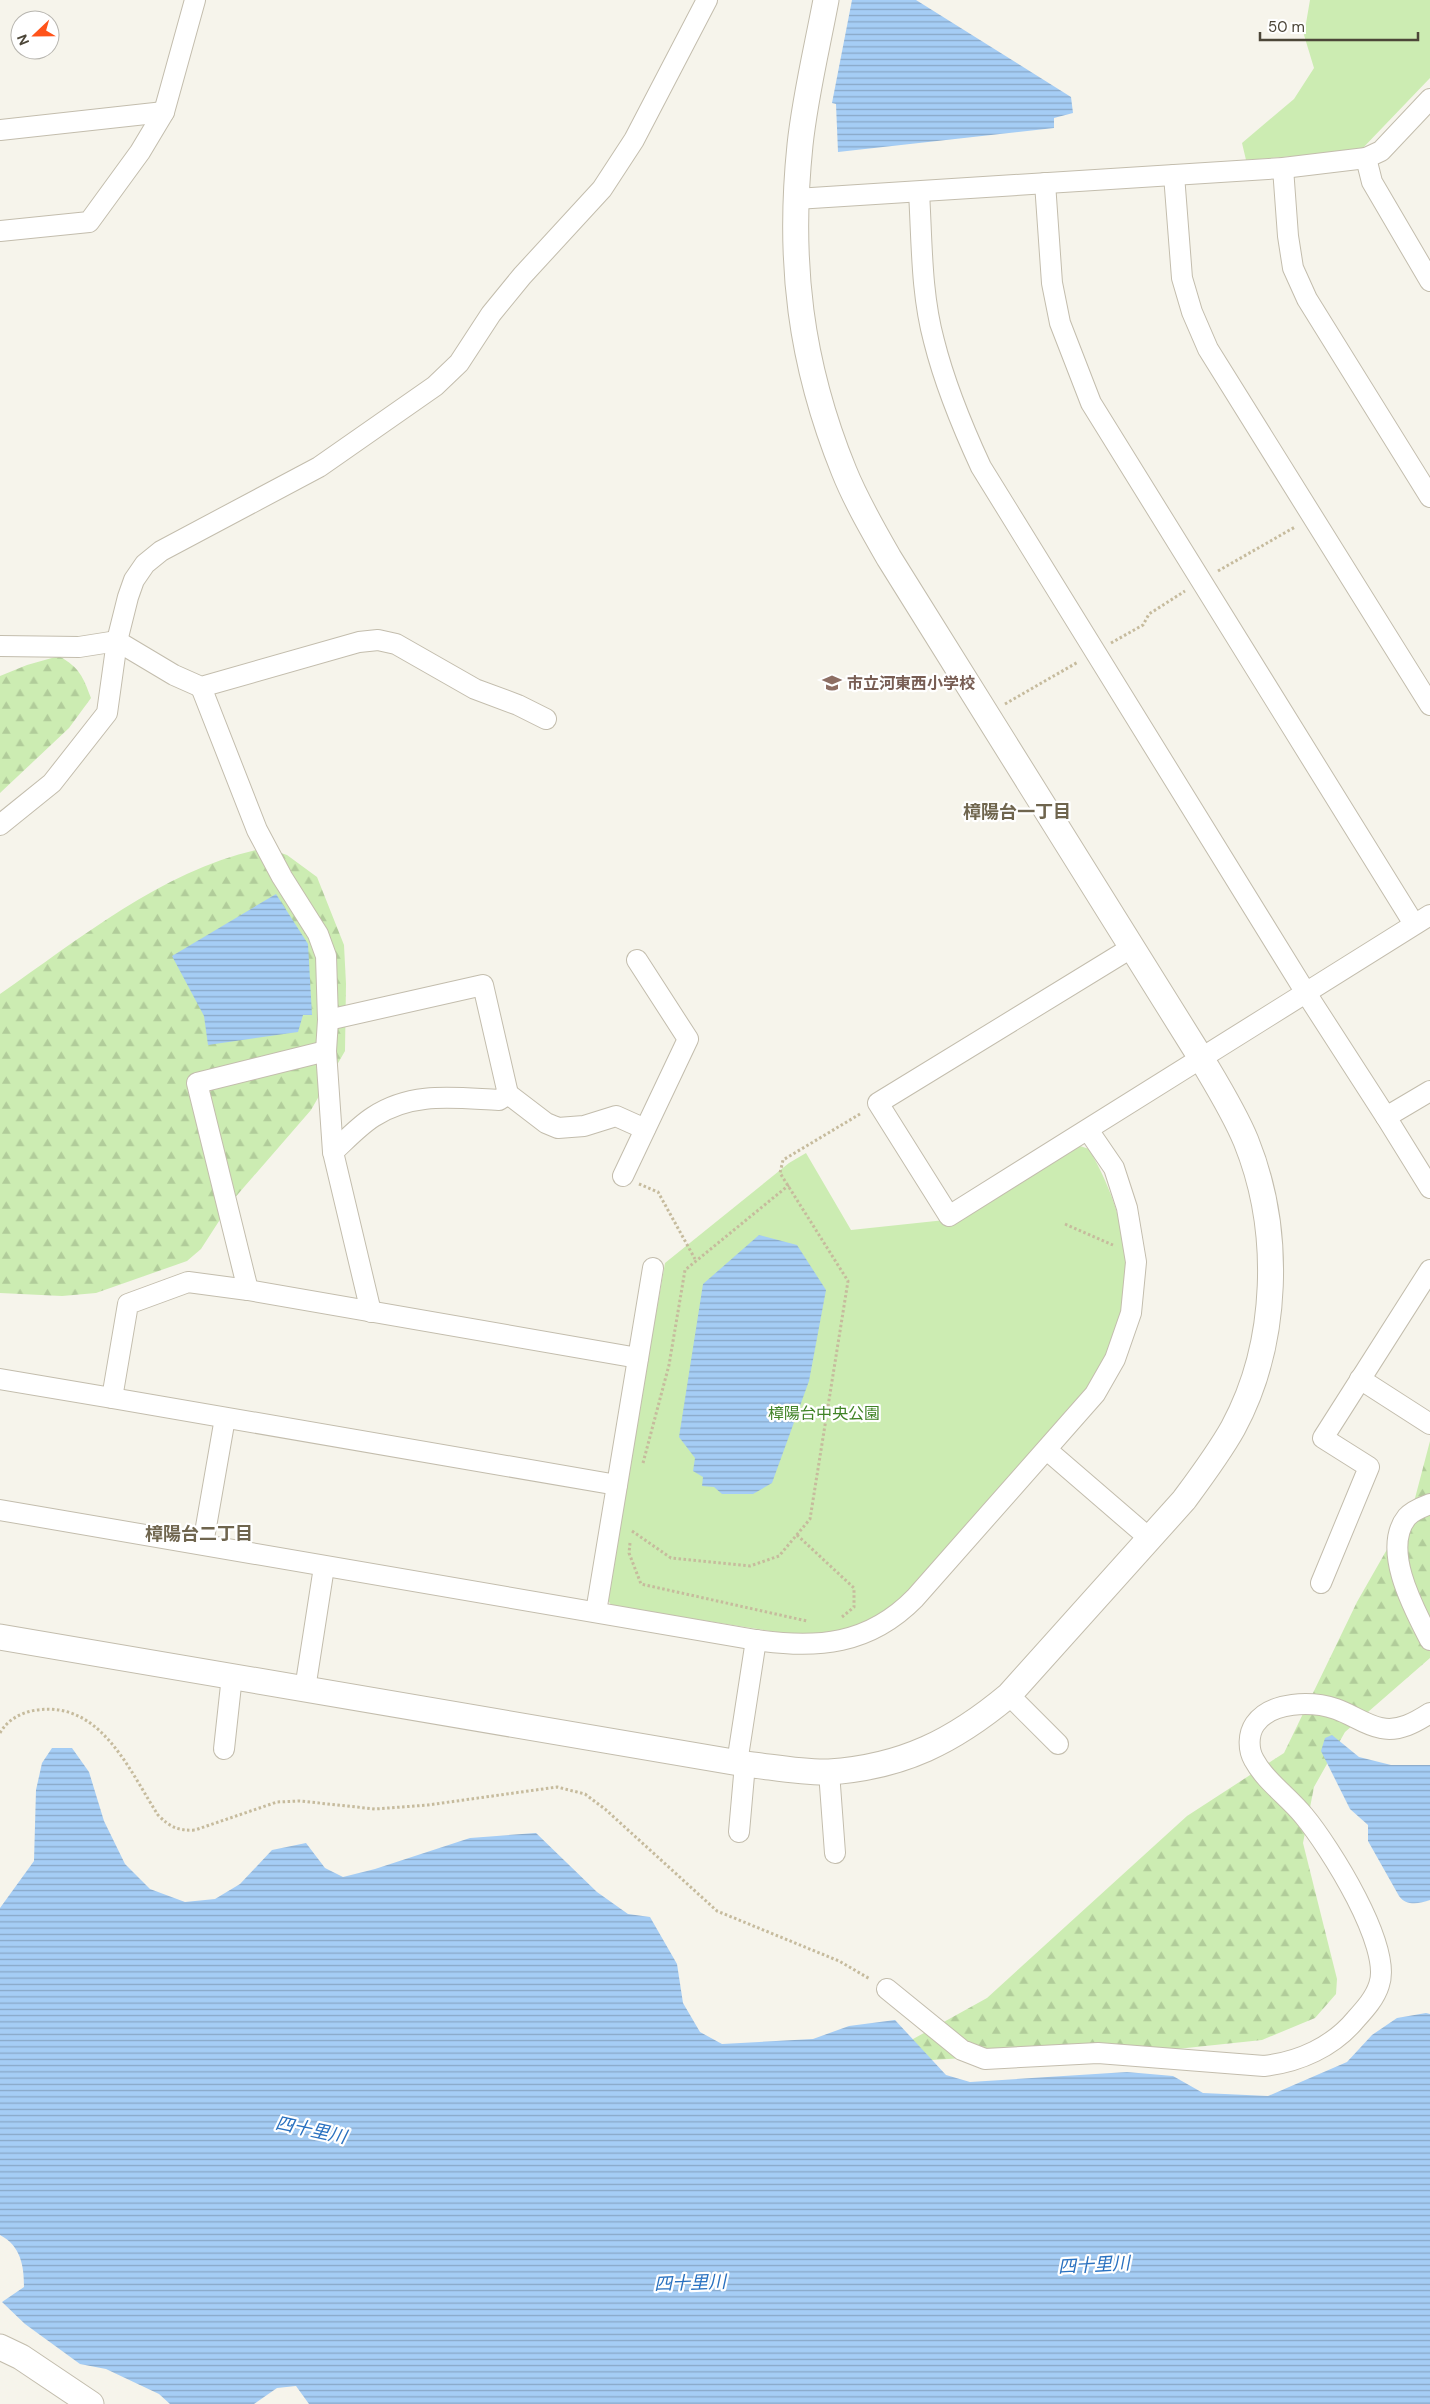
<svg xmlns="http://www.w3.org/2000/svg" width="1430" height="2404" font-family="'DM Sans','Noto Sans JP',sans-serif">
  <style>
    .forest { fill: url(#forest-firs) }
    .park { fill: #ccecb2 }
    .water { fill: url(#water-rules) }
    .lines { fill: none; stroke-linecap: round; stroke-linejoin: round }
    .minor-casing { stroke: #c3bdad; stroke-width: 22 }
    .tertiary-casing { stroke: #c3bdad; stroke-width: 27 }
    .path { stroke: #c6bb9d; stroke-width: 3; stroke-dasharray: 2.5 2.5; stroke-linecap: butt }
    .minor { stroke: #fff; stroke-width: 20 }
    .tertiary { stroke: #fff; stroke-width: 25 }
    .labels { text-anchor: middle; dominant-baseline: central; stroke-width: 4.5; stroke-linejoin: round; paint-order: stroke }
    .education-label { font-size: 16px; font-weight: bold; fill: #785e54; stroke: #fff; text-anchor: start }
    .park-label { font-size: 16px; fill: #408326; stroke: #fff }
    .neighbourhood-label { font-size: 18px; font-weight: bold; fill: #6f654e; stroke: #fff }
    .water-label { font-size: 18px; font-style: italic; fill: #2971c0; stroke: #fff }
  </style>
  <defs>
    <pattern id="forest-firs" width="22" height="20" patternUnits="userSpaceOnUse" patternTransform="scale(1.25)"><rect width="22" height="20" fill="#ccecb2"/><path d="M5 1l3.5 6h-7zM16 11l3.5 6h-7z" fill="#b1cc9a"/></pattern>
    <pattern id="water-rules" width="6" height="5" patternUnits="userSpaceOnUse" patternTransform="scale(1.25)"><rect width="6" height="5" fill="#a5cdf5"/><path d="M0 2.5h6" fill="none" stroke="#89a8c7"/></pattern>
  </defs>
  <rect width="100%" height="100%" fill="#f6f4eb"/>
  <!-- forest -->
  <g class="forest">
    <path d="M59,656C80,668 83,677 91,698L69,728L0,793V676L27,665Z"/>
    <path d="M266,848L287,855L317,877L344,945L346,984L345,1051L311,1110L232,1201L201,1249L187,1261L96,1293L62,1296L0,1293V994C81,938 168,866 266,848Z"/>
    <path d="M1430,1441V1658L1345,1732L1314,1787L1303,1843L1337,1979L1336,1994L1315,2018L1262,2040L1158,2051L980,2057L868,2064L987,1998L1187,1816L1284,1753L1357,1602L1414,1502Z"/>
  </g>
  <!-- park -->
  <g class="park">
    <path d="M1310,0H1430V78L1360,151L1246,160L1242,143L1294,99L1314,68L1304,35Z"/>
    <path d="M1080,1146L1089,1149C1127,1215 1141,1285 1107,1357C1101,1370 1092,1381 1084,1393L898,1603L873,1619L840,1632L802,1636L612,1606L606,1598L665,1263L789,1163L806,1153L851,1230L964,1218Z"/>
  </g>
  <!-- water -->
  <g class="water">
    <path d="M852,0H916L1071,97L1073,113L1054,118V128L838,152L836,104L832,103Z"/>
    <path d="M276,894L308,944L312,1015H303L298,1032L208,1045L204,1016L172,956Z"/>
    <path d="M759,1235L797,1245L826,1290L809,1381L772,1483L753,1494H722L714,1487L702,1486L703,1477L693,1471L695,1458L679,1437L703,1284Z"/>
    <path d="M1332,1735L1359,1757L1391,1765H1430V1900C1419,1904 1406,1906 1399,1896L1368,1841V1825L1350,1809L1321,1751L1325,1738Z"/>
    <path d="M52,1748H72L89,1772L104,1821L125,1864L150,1889L185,1902L215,1899L240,1884L272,1850L306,1843L325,1868L343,1877L375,1869L470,1838L536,1833L597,1892L628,1914L650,1917L677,1964L683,2003L700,2032L722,2044L813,2039L849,2026L895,2020L946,2075L970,2082L1127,2072L1173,2076L1203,2093L1268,2096L1347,2062L1372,2035L1397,2018L1426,2013L1430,2014V2404H309L296,2386L277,2388L254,2404H170L159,2394L106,2369L80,2364L25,2324L2,2302L24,2287C24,2266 21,2246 0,2235V1908L34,1861L36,1790L42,1763Z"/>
  </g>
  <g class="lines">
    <!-- minor casing -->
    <g class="minor-casing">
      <g id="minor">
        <path d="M0,130L164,112"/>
        <path d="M1366,158L1372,182L1430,281"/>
        <path d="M1283,168L1288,236L1293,268L1307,299L1430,497"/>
        <path d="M1174,175L1182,278L1192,312L1208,349L1430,705"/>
        <path d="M1045,183L1052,283L1060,323L1091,403L1414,924"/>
        <path d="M919,192C922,242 921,293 934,341C945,385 962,426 981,467L1306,993L1386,1117L1430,1091"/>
        <path d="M796,199L1283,168L1366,158L1381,151L1430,99"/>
        <path d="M0,231L89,222L140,152L164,112L195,0"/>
        <path d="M0,646L79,647L117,641L174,675L201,687L359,642L378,640L396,644L475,689L518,705L546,719"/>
        <path d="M201,687L257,830L282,877L318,934L326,956L328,1020L326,1051L333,1152L371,1312"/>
        <path d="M0,825L52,783L107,713L117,641L128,597L134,580L145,564L161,551L319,467L435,386L459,363L491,314L522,276L602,189L634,140L707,0"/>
        <path d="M1131,948L878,1103L949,1216L1430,915"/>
        <path d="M328,1020L483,985L508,1094L499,1100C455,1098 412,1091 373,1117C359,1126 346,1140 333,1152"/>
        <path d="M508,1094L546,1123L558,1128L584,1126L616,1116L645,1129"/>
        <path d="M1386,1117L1430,1188"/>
        <path d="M623,1176L688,1039L637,960"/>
        <path d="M248,1290L197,1083L326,1051"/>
        <path d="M0,1379L112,1398L128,1304L188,1282L248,1290L638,1358"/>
        <path d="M1360,1379L1430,1424"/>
        <path d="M112,1398L617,1485"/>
        <path d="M1047,1450L1149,1538"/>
        <path d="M1430,1504C1422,1507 1412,1511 1407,1517C1381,1549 1414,1609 1430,1640"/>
        <path d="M0,1510L756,1640C817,1649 869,1645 915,1598L1095,1394L1115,1359L1131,1313L1136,1262L1127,1208L1114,1168L1088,1130"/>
        <path d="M203,1544L225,1418"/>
        <path d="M1321,1583L1369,1467L1323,1438L1430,1270"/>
        <path d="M596,1612L653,1268"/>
        <path d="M305,1689L324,1567"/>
        <path d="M1009,1695L1058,1744"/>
        <path d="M224,1749L232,1676"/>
        <path d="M737,1763L756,1640"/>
        <path d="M829,1772L835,1853"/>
        <path d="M739,1832L745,1764"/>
        <path d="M887,1989L962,2050L985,2059L1098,2053L1264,2066C1299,2062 1333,2047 1356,2019C1365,2009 1375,1998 1379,1985C1393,1947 1329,1846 1304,1816C1289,1797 1266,1782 1254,1760C1248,1750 1248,1734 1255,1724C1271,1701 1312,1701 1336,1709C1351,1714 1365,1725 1381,1728C1399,1732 1416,1722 1430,1713"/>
      </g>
    </g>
    <!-- tertiary casing -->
    <g class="tertiary-casing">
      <g id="tertiary">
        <path d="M0,1637L745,1764C773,1767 802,1773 829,1772C903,1767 954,1741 1009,1695L1184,1500C1201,1477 1219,1453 1233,1428C1279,1343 1282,1230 1246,1141C1234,1112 1217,1085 1201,1058L889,558C873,530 856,501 844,471C800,363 788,261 800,145C805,97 817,48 826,0"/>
        <path d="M0,2347L21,2357L91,2404"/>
      </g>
    </g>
    <!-- path -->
    <g class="path">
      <path d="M1218,571L1295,527"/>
      <path d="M1111,643L1143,625L1149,614L1185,591"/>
      <path d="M1005,704L1078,662"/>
      <path d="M639,1184L658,1192L695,1259"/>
      <path d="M1065,1224L1113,1245"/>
      <path d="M643,1463L669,1365L685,1270L789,1185"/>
      <path d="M632,1531L671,1558L750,1566L779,1556L810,1519L848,1281L780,1173L783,1160L860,1114"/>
      <path d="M797,1535L854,1588V1607L842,1617"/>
      <path d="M630,1543L629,1553L641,1584L807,1621"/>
      <path d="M0,1733C8,1719 22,1712 37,1710C101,1701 129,1770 158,1815C170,1827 178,1831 195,1830L277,1802L300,1801L375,1809L428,1805L557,1787L585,1794L605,1809L717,1911L839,1961L870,1979"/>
    </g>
    <!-- minor -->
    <use href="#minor" class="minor"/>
    <!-- tertiary -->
    <use href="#tertiary" class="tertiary"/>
  </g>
  <!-- icons -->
  <defs>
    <g id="school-bare" transform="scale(1.5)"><path d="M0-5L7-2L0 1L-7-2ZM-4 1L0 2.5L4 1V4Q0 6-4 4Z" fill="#8d6e63" stroke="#fff" stroke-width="2.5" paint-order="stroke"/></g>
  </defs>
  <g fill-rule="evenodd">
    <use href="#school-bare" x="832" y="683"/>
  </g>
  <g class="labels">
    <!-- education labels -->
    <g class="education-label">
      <text x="847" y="683">市立河東西小学校</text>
    </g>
    <!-- park labels -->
    <g class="park-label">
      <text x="824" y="1413">樟陽台中央公園</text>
    </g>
    <!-- neighbourhood labels -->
    <g class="neighbourhood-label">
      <text x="1017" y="812">樟陽台一丁目</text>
      <text x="199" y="1534">樟陽台二丁目</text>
    </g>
    <!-- water labels -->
    <g class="water-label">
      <text transform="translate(311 2130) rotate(12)">四十里川</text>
      <text transform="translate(1094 2265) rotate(-3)">四十里川</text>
      <text transform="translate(690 2283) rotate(-2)">四十里川</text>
    </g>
  </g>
  <!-- north arrow -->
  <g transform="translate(35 35) rotate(248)"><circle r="24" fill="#ffffff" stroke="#b7b5af"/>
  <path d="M0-4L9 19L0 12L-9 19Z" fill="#ff531a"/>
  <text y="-8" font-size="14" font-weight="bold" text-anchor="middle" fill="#4c4638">N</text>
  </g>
  <!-- scale -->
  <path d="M1260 32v8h158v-8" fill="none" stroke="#4c4638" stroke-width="2.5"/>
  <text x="1268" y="32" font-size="15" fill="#4c4638" stroke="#ffffff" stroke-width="4" paint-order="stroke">50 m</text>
</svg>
